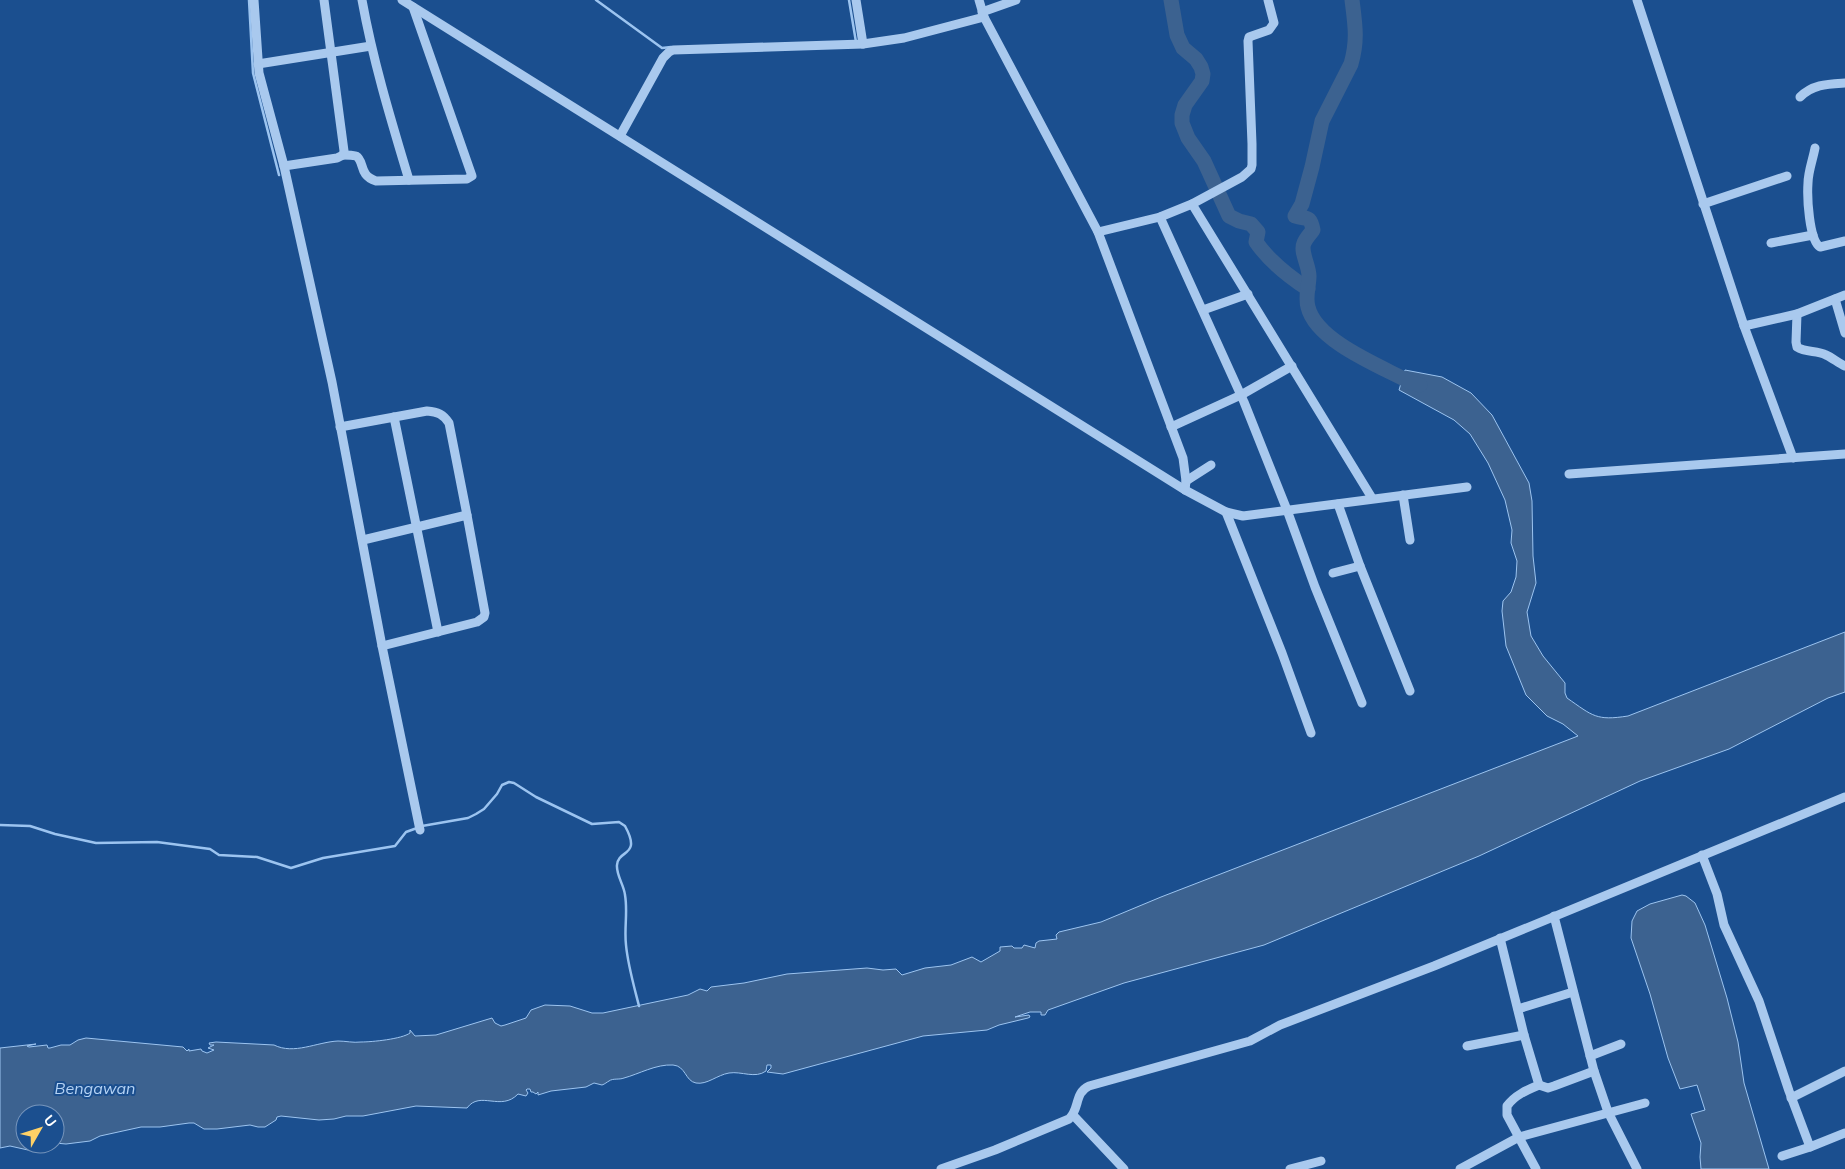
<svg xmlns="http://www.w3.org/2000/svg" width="1845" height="1169" font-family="Mulish,sans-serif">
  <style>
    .water { fill: #3c6290; stroke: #9cc4f0 }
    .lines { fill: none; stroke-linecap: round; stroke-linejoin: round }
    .stream { stroke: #9cc4f0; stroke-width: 2.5 }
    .river { stroke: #3c6290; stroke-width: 15 }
    .minor { stroke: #a9c9ee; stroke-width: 9 }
    .labels { text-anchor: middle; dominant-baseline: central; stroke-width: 4; stroke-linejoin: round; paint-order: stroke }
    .water-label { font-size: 16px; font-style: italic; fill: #b5d3f5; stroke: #1b4f8f }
  </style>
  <rect width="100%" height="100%" fill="#1b4f8f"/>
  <!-- water -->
  <g class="water">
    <path d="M1405,370L1442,377L1471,393L1492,415L1529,483L1532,501L1533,556L1536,583L1527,612L1531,636L1543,656L1565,683V693L1567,698C1593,716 1596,721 1628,716L1845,632V692L1828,698L1729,749L1640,781L1479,856L1264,945L1124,983L1048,1010L1045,1015H1041V1012H1030L1015,1017L1029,1015L1030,1017L1028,1018L999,1025L987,1030L923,1036L783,1074L767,1072L771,1068V1065H767L766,1071C755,1079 742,1071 729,1073C717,1075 707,1085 696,1083C685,1081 686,1066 673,1065C656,1064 639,1074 624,1078C619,1080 613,1078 609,1081C607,1082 605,1084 602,1085L594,1083L586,1087L551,1091L538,1095V1092L536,1094L533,1092H531L530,1089H527L526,1090L528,1093L526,1096L518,1094C501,1112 480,1090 467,1108L416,1106L363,1116H346L334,1119L319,1120L281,1116L277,1117L276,1120L265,1127H258L250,1125L217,1129H204L194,1123H189L160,1127H141L100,1136L90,1141L66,1144L55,1143V1114H25V1144H52L28,1150L10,1146L0,1148V1048L36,1044L27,1046L29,1047L47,1045L48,1048H50L61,1045H70L78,1040L86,1038L183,1047L187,1051L189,1049V1051L201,1049L202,1051L207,1053L214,1050L208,1048L214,1045H210L209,1043L216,1042L274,1045C294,1055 317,1042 338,1041C346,1041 353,1043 361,1042C372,1042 402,1039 410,1033V1030L415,1036L436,1035L492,1018L495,1023L501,1026L505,1025L526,1018L531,1010L545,1005L570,1006L592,1013H603L688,995L700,989L707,991L711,987L744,983L787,974L867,968L883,970L896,969L902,975L925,968L951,965L972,957L981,962L1000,951V947L1012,946L1014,948H1022L1024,945L1035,948L1036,943L1039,941L1057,939L1056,935L1059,932L1101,922L1161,897L1578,736L1563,724L1547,716L1526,695L1506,646L1502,611L1503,601L1511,592L1516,577L1517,561L1511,543L1512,530L1505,500L1488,463L1470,434L1454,420L1399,390Z"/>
    <path d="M1682,895L1686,896L1695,903L1705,925L1727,998L1738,1042L1744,1083L1769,1169H1701L1700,1157L1701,1143L1691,1114L1705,1110L1697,1085L1680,1089L1668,1058L1650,994L1631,938L1632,921L1637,911L1650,904Z"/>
  </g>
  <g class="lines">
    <!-- stream -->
    <g class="stream">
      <path d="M249,0L253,73L279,175"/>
      <path d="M596,0L662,48L671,47"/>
      <path d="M849,0L856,42"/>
      <path d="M0,825L30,826L55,834L96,843L157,842L210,849L219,855L257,857L291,868L323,858L395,846L406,832L417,828"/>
      <path d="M422,826L468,818L476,814L484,809L497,794L502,785L509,782L514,783L536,797L592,824L619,822L625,826C642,857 618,849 617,865C616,875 624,885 625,895C628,912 624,928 626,945C628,966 634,986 639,1006"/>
    </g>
    <!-- river -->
    <g class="river">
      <path d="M1171,0L1177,35L1183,48L1196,59L1201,67L1203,74L1202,81L1185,105L1182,115V123L1188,138L1204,161L1229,216L1239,221L1251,224L1258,232L1256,242C1270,262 1288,276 1308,289"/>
      <path d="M1352,0C1355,24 1358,40 1351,64L1322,121L1312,167L1302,204L1295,216C1306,220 1310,214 1313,230C1310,234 1306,238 1304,243C1300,252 1309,265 1309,276C1309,286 1305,297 1308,307C1316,341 1380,366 1410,382L1420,385"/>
    </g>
    <!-- minor -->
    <g class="minor">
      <path d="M254,0L259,73L284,166L332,382L382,646L420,830"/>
      <path d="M362,0C373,61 391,120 409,180"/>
      <path d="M402,0L1185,490L1226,512L1243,516L1467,487"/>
      <path d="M856,0L863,44"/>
      <path d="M979,0L984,17L1098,232L1183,458L1186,481L1185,490"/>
      <path d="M1637,0L1744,326L1793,458"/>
      <path d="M982,12L1016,0"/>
      <path d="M258,64L371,46"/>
      <path d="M1800,97C1813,84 1828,84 1845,83"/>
      <path d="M620,136L663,58L669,52L673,50L863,44L904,38L984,17"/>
      <path d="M1815,148C1813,159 1808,172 1808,183C1807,197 1809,240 1820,247L1845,241"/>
      <path d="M343,155C346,155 352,155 356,156C365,161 358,175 376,181L467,179L472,176L413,7"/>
      <path d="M284,166L337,158L343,155L344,151L324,0"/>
      <path d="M1192,204L1372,498"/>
      <path d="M1703,204L1787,176"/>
      <path d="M1160,217L1244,402L1287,510L1315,587L1362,703"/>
      <path d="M1098,232L1160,217L1192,204L1242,177L1251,169L1252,165V144L1248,41L1249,37L1269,30L1274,23L1268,0"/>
      <path d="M1771,243L1813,235"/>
      <path d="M1835,299L1845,333"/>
      <path d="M1203,310L1248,294"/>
      <path d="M1797,314L1796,342L1797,347C1806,353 1817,350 1826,355C1833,358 1838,363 1845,366"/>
      <path d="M1744,326L1797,314L1845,295"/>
      <path d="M394,417L438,632"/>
      <path d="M340,427L427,411C438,412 443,414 449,423L467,515"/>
      <path d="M1171,427L1241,395L1292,366"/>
      <path d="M1569,474L1845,454"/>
      <path d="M1186,481L1211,465"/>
      <path d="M1403,495L1410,540"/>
      <path d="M1338,504L1360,566L1410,691"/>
      <path d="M1226,512L1282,653L1311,733"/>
      <path d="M363,540L467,515L485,613L484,617L477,622L382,646"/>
      <path d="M1333,573L1360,566"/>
      <path d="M1702,855L1717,894L1724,925L1759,1001L1789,1091L1810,1147L1845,1133"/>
      <path d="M1554,916L1594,1071L1608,1112L1637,1169"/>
      <path d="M1500,938L1524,1035L1539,1085C1527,1090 1515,1095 1507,1106V1115L1536,1169"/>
      <path d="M1518,1009L1573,992"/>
      <path d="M1467,1046L1524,1035"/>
      <path d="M1590,1056L1621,1044"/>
      <path d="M1539,1085L1548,1088L1554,1086L1594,1071"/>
      <path d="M1791,1098L1845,1071"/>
      <path d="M1073,1115L1124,1169"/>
      <path d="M1782,1156L1810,1147"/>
      <path d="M941,1169L995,1150L1069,1119C1080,1109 1074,1093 1089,1086L1250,1041L1280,1025L1434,966L1845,797"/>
      <path d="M1290,1169L1321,1161"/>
      <path d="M1460,1169L1519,1137L1645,1103"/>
    </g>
  </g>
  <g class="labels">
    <!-- water labels -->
    <g class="water-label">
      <text x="95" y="1088">Bengawan</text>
    </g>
  </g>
  <!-- north arrow -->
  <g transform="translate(40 1129) rotate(51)"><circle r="24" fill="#1b4f8f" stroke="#7695bc"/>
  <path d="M0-4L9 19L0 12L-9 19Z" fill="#ffd166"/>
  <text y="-8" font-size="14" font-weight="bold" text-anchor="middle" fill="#ffffff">U</text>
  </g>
</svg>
